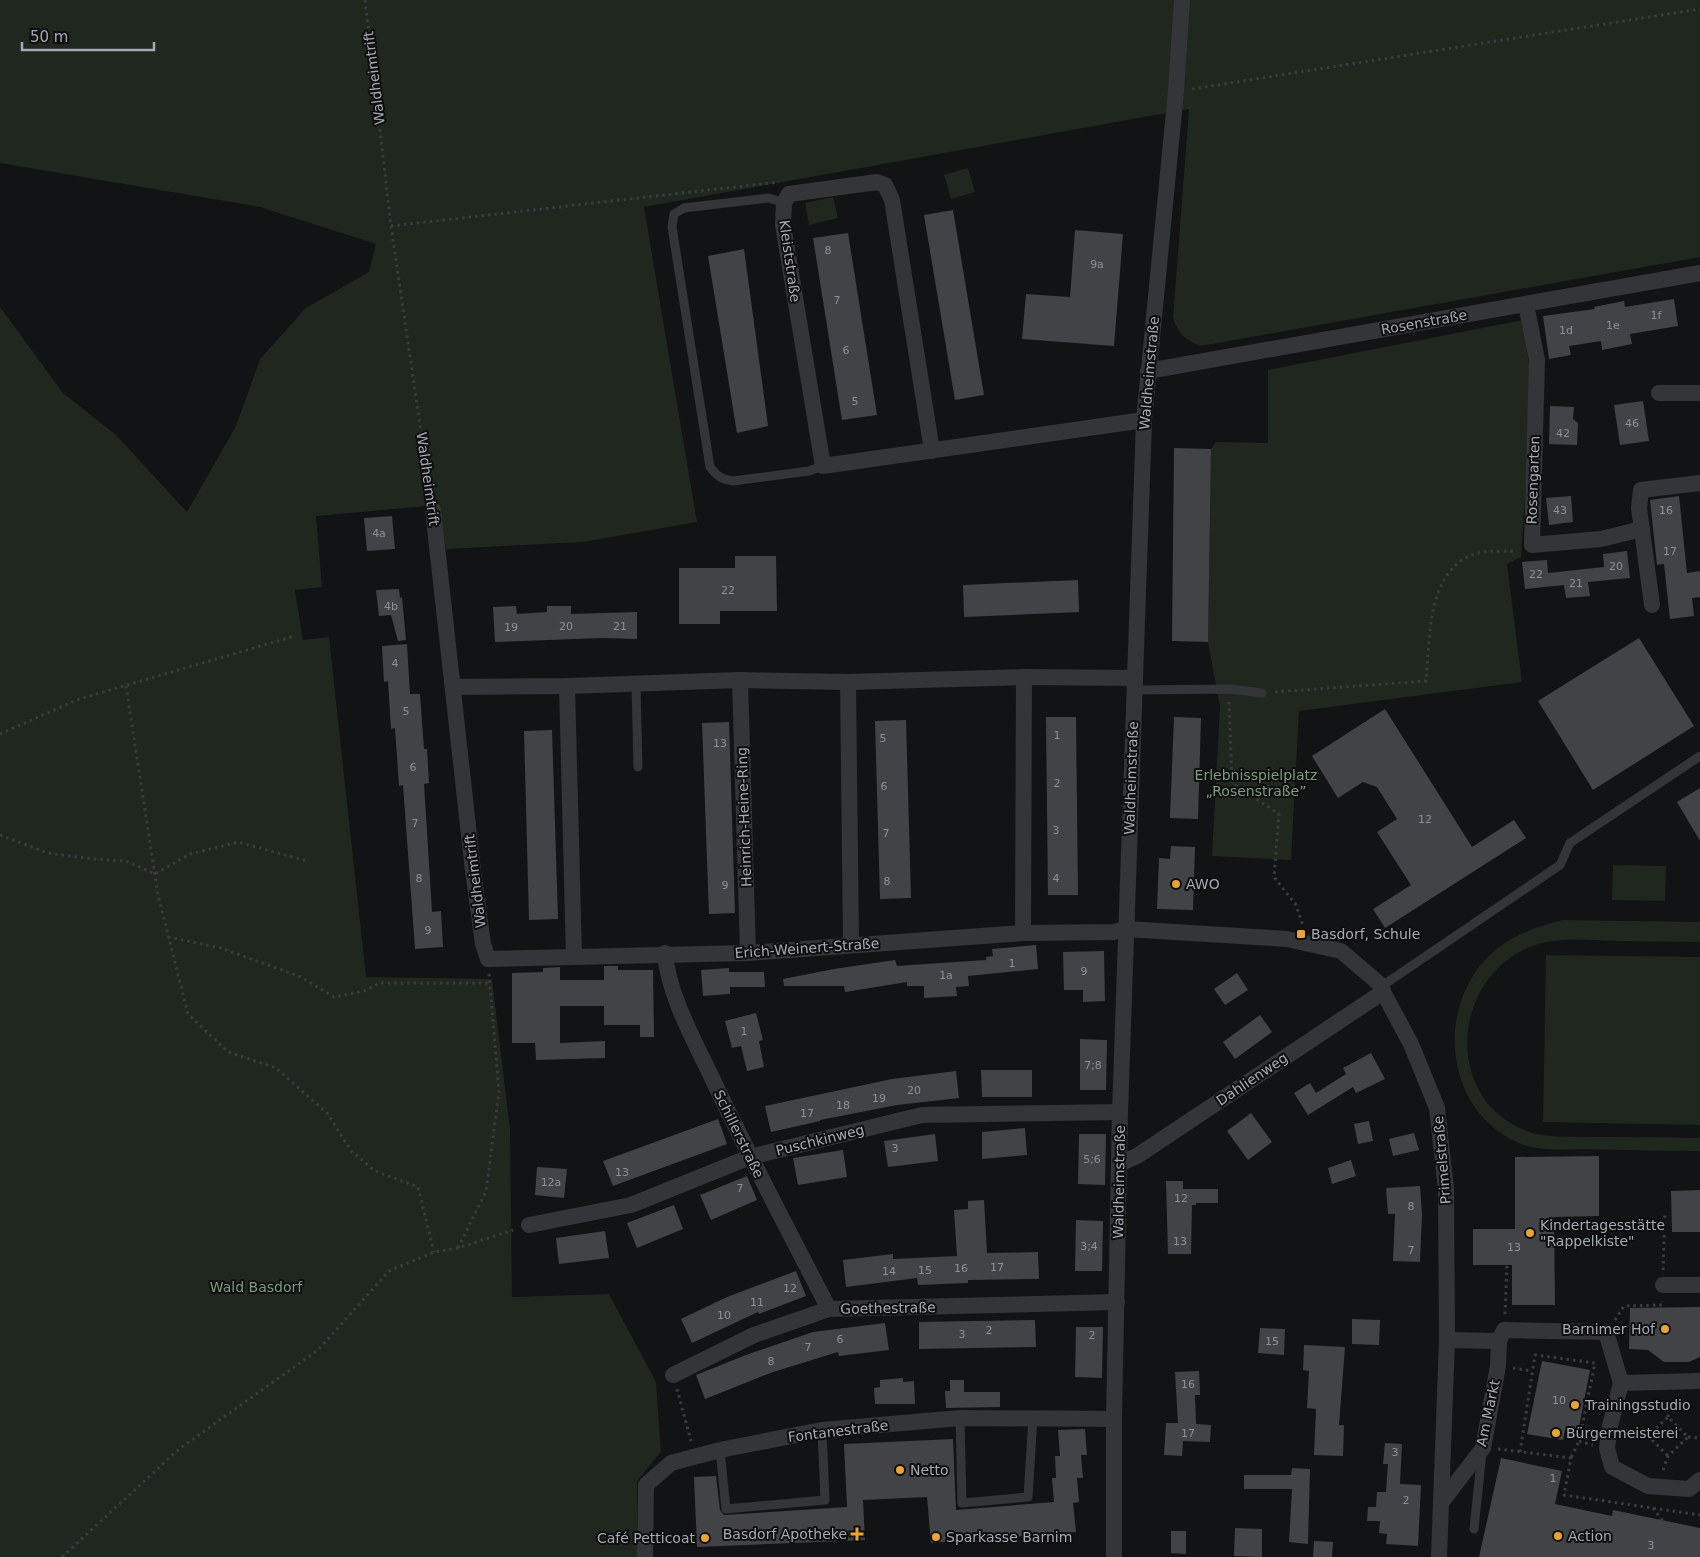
<svg xmlns="http://www.w3.org/2000/svg" width="1700" height="1557" font-family="'DejaVu Sans',sans-serif">
  <style>
    .green { fill: #1f271f }
    .building { fill: #414347 }
    .lines { fill: none; stroke-linecap: round; stroke-linejoin: round }
    .path { stroke: #3a3c40; stroke-width: 3; stroke-dasharray: 2.5 4; stroke-linecap: butt }
    .lane { stroke: #343539; stroke-width: 9 }
    .street { stroke: #343539; stroke-width: 16 }
    .poi-dot { fill: #e9a435; stroke: #0e0e0f; stroke-width: 2 }
    .labels { text-anchor: middle; dominant-baseline: central; stroke-width: 4; stroke-linejoin: round; paint-order: stroke }
    .number-label { font-size: 11px; fill: #8c9099 }
    .street-label { font-size: 14px; fill: #a5aab4; stroke: #0e0e0f }
    .park-label { font-size: 14px; fill: #7c9e7d; stroke: #0e0e0f }
    .poi-label { font-size: 14px; fill: #a5aab4; stroke: #0e0e0f; text-anchor: start }
  </style>
  <rect width="100%" height="100%" fill="#121314"/>
  <!-- green -->
  <g class="green">
    <path d="M0,0H1700V257L1201,346C1185,340 1178,334 1173,318L1189,109L644,207L697,522L583,542L446,549L439,505L316,516L322,587L295,590L303,640L329,637L366,977L492,979L510,1130L512,1297L609,1294L656,1382L661,1452L637,1481V1557H0V307L63,393L115,434L187,512L236,426L260,359L306,308L369,272L376,244L260,207L0,163Z"/>
    <path d="M968,168L975,192L951,199L944,175Z"/>
    <path d="M833,197L838,218L809,225L805,203Z"/>
    <path d="M1523,320L1532,388L1521,557L1507,564L1522,682L1299,711L1291,860L1212,856L1220,707L1208,642L1211,449L1216,442L1268,443V370Z"/>
    <path d="M1613,865L1666,866L1665,901L1612,900Z"/>
    <path d="M1563,920L1700,922V942C1672,942 1644,941 1617,941C1586,940 1552,935 1523,950C1445,991 1448,1111 1537,1134C1554,1138 1573,1136 1590,1137C1627,1137 1663,1137 1700,1138V1151C1662,1151 1624,1150 1587,1149C1566,1149 1539,1152 1519,1143C1444,1111 1434,1006 1492,953C1512,935 1538,926 1563,920Z"/>
    <path d="M1546,955L1700,957V1125L1543,1122Z"/>
  </g>
  <!-- building -->
  <g class="building">
    <path d="M953,210L984,395L955,400L924,215Z"/>
    <path d="M1075,230L1123,234L1114,346L1022,339L1026,294L1070,297Z"/>
    <path d="M848,233L877,415L842,420L813,238Z"/>
    <path d="M744,249L768,426L737,433L708,256Z"/>
    <path d="M1674,299L1678,326L1630,334L1632,344L1602,350L1601,341L1569,346L1571,355L1549,359L1543,316L1595,309L1594,307L1624,301L1625,307Z"/>
    <path d="M1643,401L1649,441L1620,445L1614,405Z"/>
    <path d="M1550,406L1574,407L1573,419L1578,423L1577,445L1549,444Z"/>
    <path d="M1174,448L1211,449L1208,642L1172,641Z"/>
    <path d="M1571,496L1573,522L1549,525L1546,498Z"/>
    <path d="M1679,496L1687,573L1700,571V597L1692,598L1694,616L1670,619L1664,564L1657,565L1650,500Z"/>
    <path d="M392,516L395,549L367,551L364,518Z"/>
    <path d="M1627,551L1630,578L1588,582L1590,596L1566,598L1564,585L1525,589L1522,562L1547,560L1548,573L1604,567L1603,554Z"/>
    <path d="M735,556H776L777,611H720V624H679V568H735Z"/>
    <path d="M1078,580L1079,612L964,617L963,585Z"/>
    <path d="M399,589L400,598L402,597L406,640L398,641L391,615L379,616L376,590Z"/>
    <path d="M516,606L517,614L547,612V606H571V614L637,612V639L603,638L495,642L493,607Z"/>
    <path d="M1639,638L1694,726L1593,790L1538,701Z"/>
    <path d="M407,644L410,694H420L424,749H427L429,783L424,784L432,912L441,911L443,947L415,949L403,785L399,786L395,728L391,729L388,681L384,682L382,646Z"/>
    <path d="M1385,709L1472,847L1514,820L1526,838L1385,928L1373,909L1411,885L1377,832L1397,819L1377,787L1363,782L1338,798L1312,756Z"/>
    <path d="M1046,717H1076L1078,895H1048Z"/>
    <path d="M1174,717L1201,718L1198,819L1170,818Z"/>
    <path d="M906,720L911,898L880,899L875,721Z"/>
    <path d="M729,722L735,913L709,914L702,723Z"/>
    <path d="M552,730L558,919L529,920L524,731Z"/>
    <path d="M1700,788V841L1677,802Z"/>
    <path d="M1171,846L1195,847L1193,910L1157,909L1159,858L1170,859Z"/>
    <path d="M1036,945L1038,969L968,976L969,986L956,987L957,996L924,998V986H907V982L845,992L844,986H784L783,979L834,969L895,960L897,966L986,960V957L993,956L992,949Z"/>
    <path d="M1104,951L1105,1001L1083,1002V990H1064L1063,952Z"/>
    <path d="M604,966H618V970H653L654,1037H640V1025H604V1006H560V1043L605,1041V1058L536,1060L535,1043H512V973L543,972V968L560,967V980H604Z"/>
    <path d="M729,968V972H764L765,987H730V994L703,996L701,970Z"/>
    <path d="M1237,973L1248,990L1225,1005L1214,989Z"/>
    <path d="M756,1013L763,1040L759,1041L764,1067L747,1071L741,1046L732,1048L725,1021Z"/>
    <path d="M1260,1015L1272,1032L1235,1059L1223,1042Z"/>
    <path d="M1080,1039L1107,1040L1106,1090H1080Z"/>
    <path d="M1371,1053L1385,1079L1356,1093L1353,1087L1308,1115L1294,1093L1310,1083L1316,1093L1346,1074L1343,1068Z"/>
    <path d="M981,1070H1032V1097H982Z"/>
    <path d="M956,1071L959,1098L897,1105L820,1120V1121L771,1132L765,1106L892,1079Z"/>
    <path d="M1251,1113L1272,1142L1248,1160L1227,1131Z"/>
    <path d="M718,1119L727,1144L613,1186L603,1161Z"/>
    <path d="M1369,1121L1373,1141L1358,1144L1354,1124Z"/>
    <path d="M1025,1128L1027,1155L982,1159V1132Z"/>
    <path d="M1414,1133L1419,1150L1393,1156L1389,1139Z"/>
    <path d="M935,1134L938,1161L888,1167L884,1141Z"/>
    <path d="M1079,1134H1106L1105,1185L1078,1184Z"/>
    <path d="M843,1150L847,1177L798,1185L793,1158Z"/>
    <path d="M1599,1156V1216L1554,1217L1555,1305H1512V1265H1473V1229H1515V1157Z"/>
    <path d="M1351,1160L1356,1176L1332,1184L1328,1168Z"/>
    <path d="M537,1167L567,1169L564,1198L535,1195Z"/>
    <path d="M747,1176L757,1200L711,1220L700,1195Z"/>
    <path d="M1166,1181H1183V1189H1218V1203H1196V1205H1192L1191,1254H1168Z"/>
    <path d="M1420,1186L1422,1214L1420,1262L1393,1261L1395,1214H1388L1386,1188Z"/>
    <path d="M1700,1190V1232H1672L1671,1191Z"/>
    <path d="M984,1200L987,1253L1038,1252L1039,1279L968,1280V1283L918,1285L917,1278L846,1287L843,1260L893,1254V1259L957,1256L954,1210L968,1209V1201Z"/>
    <path d="M674,1205L683,1229L637,1248L627,1223Z"/>
    <path d="M1076,1220L1103,1221L1102,1271H1075Z"/>
    <path d="M605,1231L609,1258L559,1264L556,1238Z"/>
    <path d="M796,1271L806,1296L759,1314L758,1312L692,1343L681,1319L727,1297Z"/>
    <path d="M1700,1307V1357L1689,1362H1664L1648,1350L1629,1349L1630,1308Z"/>
    <path d="M1352,1319L1380,1320L1379,1345L1352,1344Z"/>
    <path d="M1035,1320L1036,1347L919,1349V1322Z"/>
    <path d="M885,1323L889,1350L839,1356L838,1352L773,1372L705,1399L696,1375L746,1355L813,1332Z"/>
    <path d="M1076,1327H1103L1102,1378L1075,1377Z"/>
    <path d="M1260,1328L1285,1329L1284,1355L1258,1353Z"/>
    <path d="M1304,1345L1345,1347L1339,1425H1344L1343,1456L1314,1455L1316,1409L1307,1408L1309,1371L1303,1370Z"/>
    <path d="M1542,1361L1590,1370L1578,1432L1565,1430L1563,1440L1527,1434Z"/>
    <path d="M1199,1371L1200,1395H1195L1196,1424L1211,1425L1210,1442L1183,1441L1182,1456L1164,1455L1166,1423H1178L1175,1372Z"/>
    <path d="M903,1378V1382L914,1381L915,1404H875L874,1388L880,1387V1380Z"/>
    <path d="M950,1380H964V1392H1000V1407L946,1408L945,1391H950Z"/>
    <path d="M1085,1429L1087,1455H1081L1083,1478H1077L1079,1502L1073,1503L1076,1532L931,1543L927,1497L863,1500L865,1540L697,1547L694,1477L716,1476L720,1510L724,1515L847,1507L844,1444L953,1439L956,1510L1054,1502L1052,1478H1056L1055,1456H1060L1058,1430Z"/>
    <path d="M1385,1443L1402,1444L1400,1484L1421,1485L1418,1546L1386,1544L1387,1534L1379,1533L1380,1521H1367L1368,1507H1376L1377,1492H1386L1388,1464H1383Z"/>
    <path d="M1501,1458L1562,1471L1555,1504L1612,1516L1613,1510L1700,1528V1557H1479Z"/>
    <path d="M1292,1468L1310,1469L1308,1544L1289,1542L1292,1489H1244V1475H1291Z"/>
    <path d="M1235,1528L1262,1529V1557L1234,1556Z"/>
    <path d="M1171,1531H1186V1554L1171,1553Z"/>
    <path d="M1314,1541L1333,1542L1332,1557H1313Z"/>
  </g>
  <g class="lines">
    <!-- path -->
    <g class="path">
      <path d="M365,0L391,226L430,494"/>
      <path d="M1192,89L1700,9"/>
      <path d="M391,226L779,182"/>
      <path d="M126,686L158,895L188,1014L228,1052L276,1068L328,1114L351,1151L375,1171L418,1187L434,1252"/>
      <path d="M1275,692L1426,681C1430,640 1426,567 1478,553C1489,550 1504,552 1516,551"/>
      <path d="M1229,702L1232,783L1279,814L1274,877L1296,905L1303,926"/>
      <path d="M0,734L79,699L295,636"/>
      <path d="M0,835L48,853L93,859L126,861L155,874L190,854L238,842L307,861"/>
      <path d="M168,937L221,948L301,977L334,997L364,991L380,983H490"/>
      <path d="M458,1248L486,1191L499,1092L489,974"/>
      <path d="M1663,1270L1665,1213"/>
      <path d="M1505,1314L1507,1265"/>
      <path d="M1615,1320L1624,1306L1662,1305V1301"/>
      <path d="M1513,1368L1532,1371"/>
      <path d="M677,1389L691,1441"/>
      <path d="M1668,1417L1670,1398"/>
      <path d="M1625,1430L1648,1436"/>
      <path d="M1688,1437L1700,1438"/>
      <path d="M1579,1441L1593,1445"/>
      <path d="M1498,1449L1571,1458L1564,1495L1700,1515"/>
      <path d="M1520,1452L1535,1355L1595,1363L1579,1441L1571,1458"/>
      <path d="M1663,1470L1668,1456L1688,1437L1668,1417L1648,1436L1668,1456"/>
      <path d="M1653,1508L1663,1521"/>
      <path d="M62,1557L179,1449L318,1350L389,1271L434,1252L458,1248L513,1230"/>
    </g>
    <!-- lane -->
    <g class="lane">
      <path d="M784,203L769,198L684,208L674,214L672,227L710,467C717,476 721,479 733,481L809,471L823,466"/>
      <path d="M636,684L638,767"/>
      <path d="M1135,690L1229,689L1262,693"/>
      <path d="M1382,986L1560,865L1570,843L1700,756"/>
      <path d="M960,1418L962,1503L1028,1497L1033,1417"/>
      <path d="M720,1450L726,1509L825,1500L822,1430"/>
      <path d="M1474,1529L1482,1452"/>
    </g>
    <!-- street -->
    <g class="street">
      <path d="M1526,304L1537,360L1532,545L1601,539L1642,529"/>
      <path d="M1148,371L1700,273"/>
      <path d="M1659,393H1700"/>
      <path d="M932,451L892,200L885,185L877,182L789,194L784,203L783,225L823,466L1144,420"/>
      <path d="M433,510L473,871L483,944L488,959L748,953L1023,933L1114,932L1126,929L1287,939L1341,951L1382,986L1383,992L1411,1044L1437,1108L1446,1189L1447,1340L1439,1557"/>
      <path d="M1652,605L1639,508L1641,490L1700,483"/>
      <path d="M740,680L748,953"/>
      <path d="M848,682L851,944"/>
      <path d="M567,686L574,957"/>
      <path d="M454,687L567,686L740,680L848,682L1024,677L1135,678"/>
      <path d="M1023,933L1024,677"/>
      <path d="M665,953C668,994 694,1040 712,1078C749,1156 789,1232 829,1309"/>
      <path d="M1119,1164L1137,1156L1383,992"/>
      <path d="M529,1225L631,1205L750,1157L922,1115L1120,1112"/>
      <path d="M1663,1285H1700"/>
      <path d="M1447,1340L1499,1341L1504,1330L1606,1332L1621,1383L1700,1381"/>
      <path d="M673,1375L754,1335L829,1309L1117,1302"/>
      <path d="M1621,1383L1610,1426L1607,1448L1612,1467L1648,1486L1689,1489L1700,1480"/>
      <path d="M1441,1503L1483,1448L1498,1366L1499,1341"/>
      <path d="M645,1557L646,1485L671,1463L720,1450L822,1430L960,1418L1114,1419"/>
      <path d="M1114,1557V1419L1120,1112L1144,420L1176,91L1182,0"/>
    </g>
  </g>
  <!-- markers -->
  <g class="poi-dot">
    <circle cx="1176" cy="884" r="5"/>
    <rect x="1296" y="929" width="10" height="10" rx="2.5"/>
    <circle cx="1530" cy="1233" r="5"/>
    <circle cx="1665" cy="1329" r="5"/>
    <circle cx="1575" cy="1405" r="5"/>
    <circle cx="1556" cy="1433" r="5"/>
    <circle cx="900" cy="1470" r="5"/>
    <path d="M854.5 1526.5h5v5h5v5h-5v5h-5v-5h-5v-5h5z"/>
    <circle cx="1558" cy="1536" r="5"/>
    <circle cx="936" cy="1537" r="5"/>
    <circle cx="705" cy="1538" r="5"/>
  </g>
  <g class="labels">
    <!-- number labels -->
    <g class="number-label">
      <text x="828" y="250">8</text>
      <text x="1097" y="264">9a</text>
      <text x="837" y="300">7</text>
      <text x="1656" y="315">1f</text>
      <text x="1613" y="325">1e</text>
      <text x="1566" y="330">1d</text>
      <text x="846" y="350">6</text>
      <text x="855" y="401">5</text>
      <text x="1632" y="423">46</text>
      <text x="1563" y="433">42</text>
      <text x="1560" y="510">43</text>
      <text x="1666" y="510">16</text>
      <text x="379" y="533">4a</text>
      <text x="1670" y="551">17</text>
      <text x="1616" y="566">20</text>
      <text x="1536" y="574">22</text>
      <text x="1576" y="583">21</text>
      <text x="728" y="590">22</text>
      <text x="391" y="606">4b</text>
      <text x="566" y="626">20</text>
      <text x="620" y="626">21</text>
      <text x="511" y="627">19</text>
      <text x="395" y="663">4</text>
      <text x="406" y="711">5</text>
      <text x="1057" y="735">1</text>
      <text x="883" y="738">5</text>
      <text x="720" y="743">13</text>
      <text x="413" y="767">6</text>
      <text x="1057" y="783">2</text>
      <text x="884" y="786">6</text>
      <text x="1425" y="819">12</text>
      <text x="415" y="823">7</text>
      <text x="1056" y="830">3</text>
      <text x="886" y="833">7</text>
      <text x="419" y="878">8</text>
      <text x="1056" y="878">4</text>
      <text x="887" y="881">8</text>
      <text x="725" y="885">9</text>
      <text x="428" y="930">9</text>
      <text x="1012" y="963">1</text>
      <text x="1084" y="971">9</text>
      <text x="946" y="975">1a</text>
      <text x="744" y="1031">1</text>
      <text x="1093" y="1065">7;8</text>
      <text x="914" y="1090">20</text>
      <text x="879" y="1098">19</text>
      <text x="843" y="1105">18</text>
      <text x="807" y="1113">17</text>
      <text x="895" y="1148">3</text>
      <text x="1092" y="1159">5;6</text>
      <text x="622" y="1172">13</text>
      <text x="551" y="1182">12a</text>
      <text x="740" y="1188">7</text>
      <text x="1181" y="1198">12</text>
      <text x="1411" y="1206">8</text>
      <text x="1180" y="1241">13</text>
      <text x="1089" y="1246">3;4</text>
      <text x="1514" y="1247">13</text>
      <text x="1411" y="1250">7</text>
      <text x="997" y="1267">17</text>
      <text x="961" y="1268">16</text>
      <text x="925" y="1270">15</text>
      <text x="889" y="1271">14</text>
      <text x="790" y="1288">12</text>
      <text x="757" y="1302">11</text>
      <text x="724" y="1315">10</text>
      <text x="989" y="1330">2</text>
      <text x="962" y="1334">3</text>
      <text x="1092" y="1335">2</text>
      <text x="840" y="1339">6</text>
      <text x="1272" y="1341">15</text>
      <text x="808" y="1347">7</text>
      <text x="771" y="1361">8</text>
      <text x="1188" y="1384">16</text>
      <text x="1559" y="1400">10</text>
      <text x="1188" y="1433">17</text>
      <text x="1395" y="1452">3</text>
      <text x="1553" y="1478">1</text>
      <text x="1406" y="1500">2</text>
      <text x="1651" y="1545">3</text>
    </g>
    <!-- street labels -->
    <g class="street-label">
      <text transform="translate(374 78) rotate(-97)">Waldheimtrift</text>
      <text transform="translate(790 261) rotate(82)">Kleiststraße</text>
      <text transform="translate(1424 322) rotate(-10)">Rosenstraße</text>
      <text transform="translate(1149 373) rotate(-85)">Waldheimstraße</text>
      <text transform="translate(428 479) rotate(82)">Waldheimtrift</text>
      <text transform="translate(1533 480) rotate(-88)">Rosengarten</text>
      <text transform="translate(1131 778) rotate(-88)">Waldheimstraße</text>
      <text transform="translate(744 817) rotate(-92)">Heinrich-Heine-Ring</text>
      <text transform="translate(475 881) rotate(-97)">Waldheimtrift</text>
      <text transform="translate(807 948) rotate(-4)">Erich-Weinert-Straße</text>
      <text transform="translate(1252 1079) rotate(-34)">Dahlienweg</text>
      <text transform="translate(739 1134) rotate(64)">Schillerstraße</text>
      <text transform="translate(820 1140) rotate(-14)">Puschkinweg</text>
      <text transform="translate(1442 1160) rotate(-95)">Primelstraße</text>
      <text transform="translate(1119 1182) rotate(-89)">Waldheimstraße</text>
      <text transform="translate(888 1308) rotate(-1)">Goethestraße</text>
      <text transform="translate(1488 1413) rotate(-78)">Am Markt</text>
      <text transform="translate(838 1431) rotate(-7)">Fontanestraße</text>
    </g>
    <!-- park labels -->
    <g class="park-label">
      <text x="1256" y="775">Erlebnisspielplatz<tspan x="1256" dy="16">„Rosenstraße”</tspan></text>
      <text x="256" y="1287">Wald Basdorf</text>
    </g>
    <!-- poi labels -->
    <g class="poi-label">
      <text x="1186" y="884">AWO</text>
      <text x="1311" y="934">Basdorf, Schule</text>
      <text x="1540" y="1225">Kindertagesstätte<tspan x="1540" dy="16">"Rappelkiste"</tspan></text>
      <text x="1655" y="1329" text-anchor="end">Barnimer Hof</text>
      <text x="1585" y="1405">Trainingsstudio</text>
      <text x="1566" y="1433">Bürgermeisterei</text>
      <text x="910" y="1470">Netto</text>
      <text x="847" y="1534" text-anchor="end">Basdorf Apotheke</text>
      <text x="1568" y="1536">Action</text>
      <text x="946" y="1537">Sparkasse Barnim</text>
      <text x="695" y="1538" text-anchor="end">Café Petticoat</text>
    </g>
  </g>
  <!-- scale -->
  <path d="M22 42v8h132v-8" fill="none" stroke="#a5aab4" stroke-width="2.5"/>
  <text x="30" y="42" font-size="15" fill="#a5aab4" stroke="#0e0e0f" stroke-width="4" paint-order="stroke">50 m</text>
</svg>
